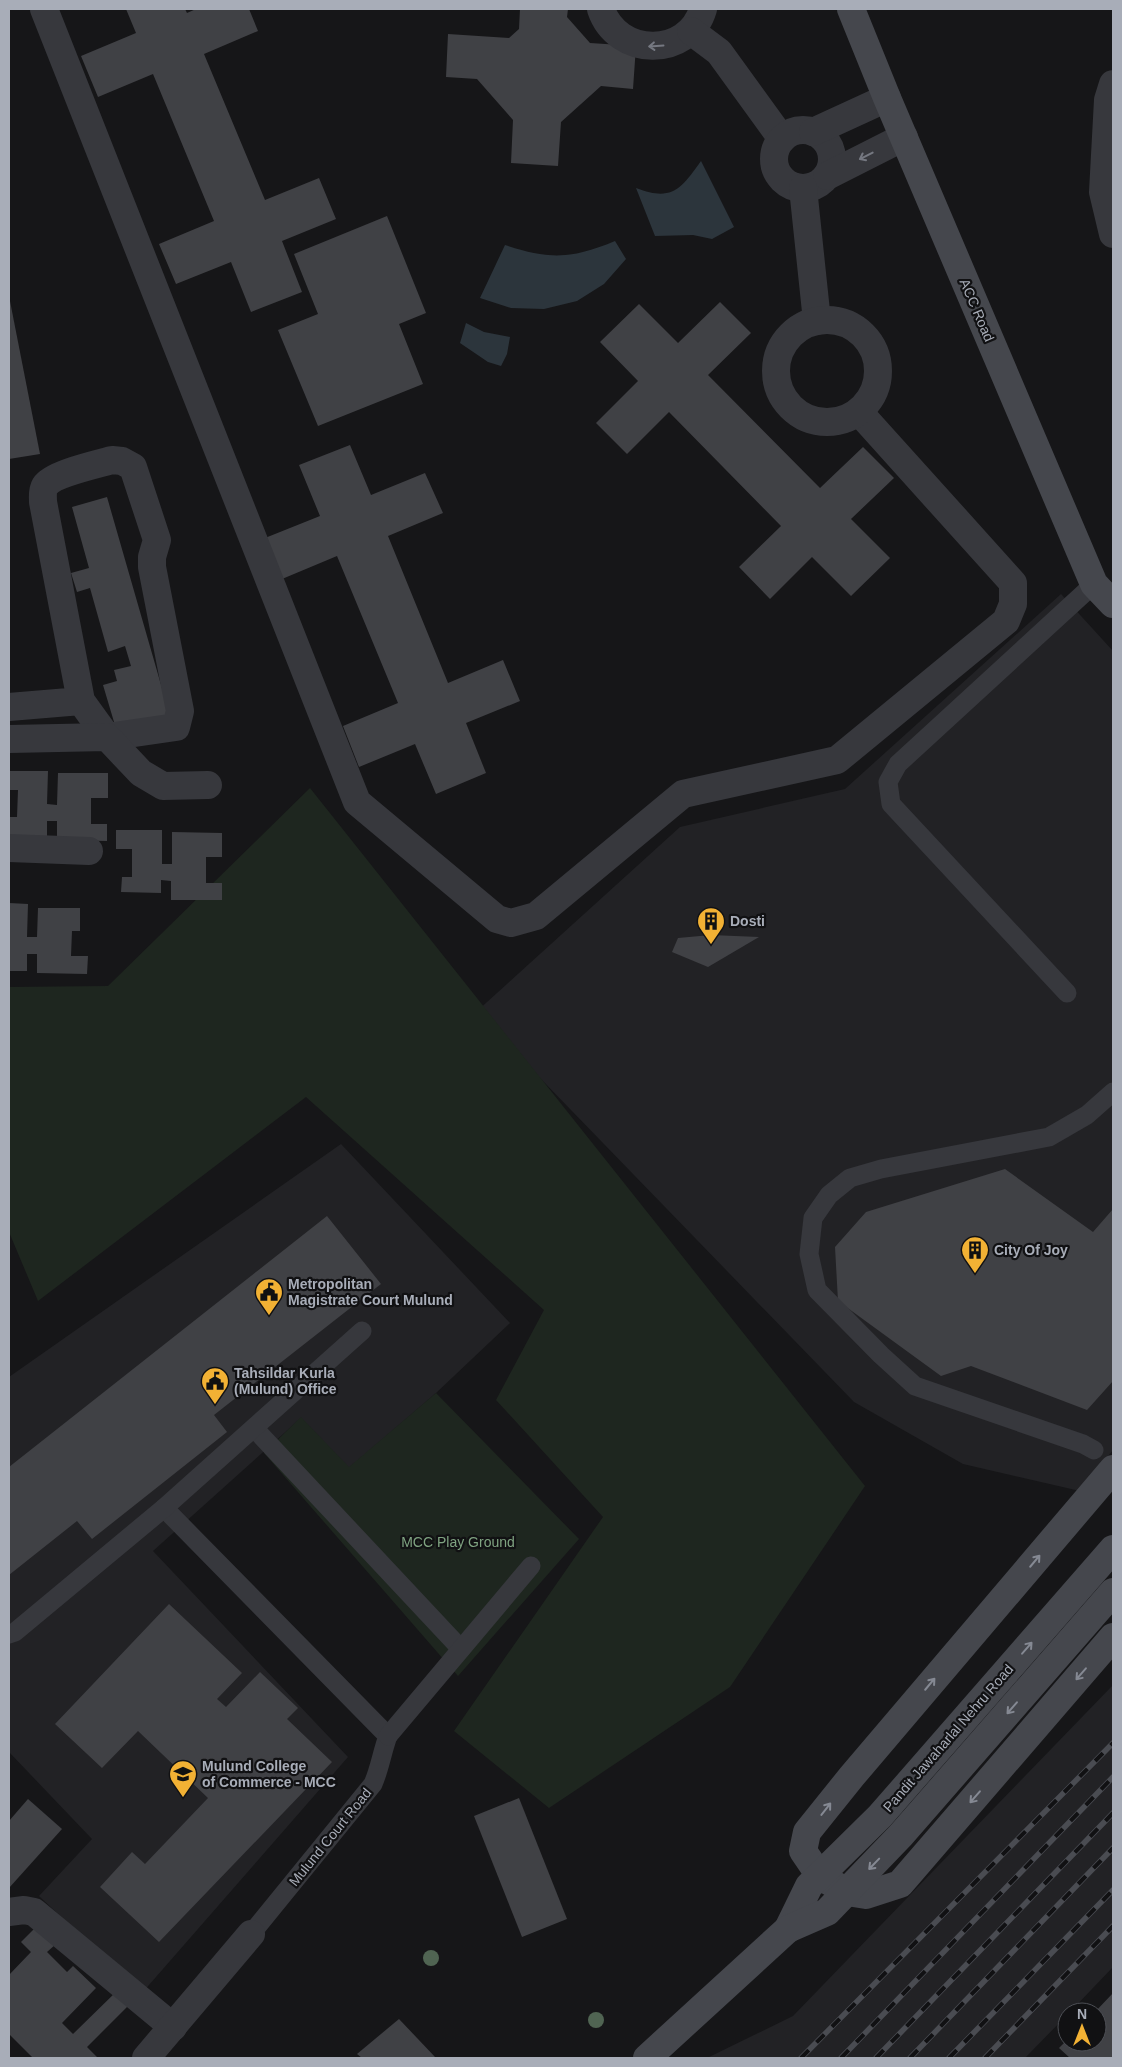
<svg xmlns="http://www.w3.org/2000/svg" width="1122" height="2067" font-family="Arial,sans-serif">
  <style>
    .built { fill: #222225 }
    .green { fill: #1e261f }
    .water { fill: #2c353c }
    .building { fill: #404145 }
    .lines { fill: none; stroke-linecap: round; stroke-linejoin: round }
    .lane { stroke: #37383d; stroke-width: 19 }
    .street { stroke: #37383d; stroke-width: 28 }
    .secondary { stroke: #45474d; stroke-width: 28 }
    .rail-casing { stroke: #4a4c52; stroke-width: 5.5 }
    .rail { stroke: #111113; stroke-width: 4; stroke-dasharray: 11; stroke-linecap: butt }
    .tree { fill: #506452 }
    .oneway { stroke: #757881 }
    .oneway2 { stroke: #858993 }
    .labels { text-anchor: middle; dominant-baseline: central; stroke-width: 4.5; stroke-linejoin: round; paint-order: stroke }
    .street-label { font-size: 14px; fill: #a8adb8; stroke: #111113 }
    .poi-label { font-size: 14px; font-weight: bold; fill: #a8adb8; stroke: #111113; text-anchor: start }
    .park-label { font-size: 14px; fill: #7fa381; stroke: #111113 }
  </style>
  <rect width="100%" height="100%" fill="#161618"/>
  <!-- built -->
  <g class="built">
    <path d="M1061,594L1113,651V1450L1080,1491L963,1464L854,1402L476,1012L680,827L845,789Z"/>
    <path d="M341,1144L510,1323L436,1393L349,1468L301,1418L153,1551L348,1757L142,1993L39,1896L92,1839L9,1752V1377Z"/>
    <path d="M1113,1685V1967L1070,2012H1067V2015L1025,2058H707L793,2016Z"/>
  </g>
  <!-- green -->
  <g class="green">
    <path d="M310,788L865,1486L730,1687L549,1808L454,1731L603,1517L496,1400L544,1310L306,1097L38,1301L9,1232V987L108,986Z"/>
    <path d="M436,1393L579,1539L458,1676L264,1453L301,1417L349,1467Z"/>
  </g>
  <!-- water -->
  <g class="water">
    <path d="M701,161L734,227L712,239L693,235L655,236L636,188C672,202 681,189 701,161Z"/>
    <path d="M615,241L626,259L604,284L577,301L544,309L511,308L480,298L505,245C549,260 572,259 615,241Z"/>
    <path d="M466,323L484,332L510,337L507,354L501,366L488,362L460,343Z"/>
  </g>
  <!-- building -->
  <g class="building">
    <path d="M126,9H185L187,13L196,9H249L258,31L204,54L265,200L319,178L336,219L282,241L302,292L251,312L231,262L176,284L159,244L214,221L153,74L98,97L81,56L136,33Z"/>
    <path d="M520,9H568L567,17L590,43L636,46L633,89L601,86L561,122L558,166L511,163L513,120L477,79L446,77L448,34L509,38L519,29Z"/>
    <path d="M387,216L426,313L399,324L423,384L318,426L278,330L318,314L294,254Z"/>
    <path d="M9,296L40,454L9,459Z"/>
    <path d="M720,302L751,333L708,375L820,488L863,447L894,478L851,519L890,558L851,596L812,557L770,599L739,567L781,526L669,412L627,454L596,423L638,381L600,342L639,304L678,343Z"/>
    <path d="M350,445L371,495L425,473L443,513L388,536L448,683L503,660L520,701L466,723L486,773L436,794L415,744L359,767L343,726L398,703L337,556L282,579L265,538L320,516L299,465Z"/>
    <path d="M107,497L170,716L117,732L103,685L117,681L114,670L131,666L125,646L108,652L90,588L77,592L71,573L89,568L72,507Z"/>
    <path d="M9,771H48L47,804L57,805L58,773H108V798H91V824H107V841L57,840V821H47V839H9V817H17L18,790H9Z"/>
    <path d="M116,830H162V864H172V832L222,833V857H206V883H222V900H171V881L161,880V893L121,892L122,877H132V849H116Z"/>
    <path d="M9,903L28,904L27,937H37L38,908H80V931H72L71,956H88L87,974L37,973V954H27V971H9Z"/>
    <path d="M711,935L759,937L708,967L672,952L678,938Z"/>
    <path d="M1005,1169L1093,1232L1113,1209V1381L1087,1410L971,1366L941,1376L838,1301L835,1247L866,1212Z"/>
    <path d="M327,1216L381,1284L214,1415L227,1432L92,1539L77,1521L9,1575V1467Z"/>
    <path d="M169,1604L242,1673L217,1699L226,1707L260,1672L298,1708L287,1719L332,1762L159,1942L100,1887L132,1852L145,1864L208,1798L138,1731L102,1768L55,1724Z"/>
    <path d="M519,1798L567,1919L522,1937L474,1816Z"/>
    <path d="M28,1799L62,1829L9,1888V1821Z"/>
    <path d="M37,1926L56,1944L47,1952L67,1972L73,1966L96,1988L62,2023L73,2034L118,1990L131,2003L87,2047L98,2058H33L9,2034V1975L31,1952L21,1942Z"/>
    <path d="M1113,1993V2058H1070L1059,2048L1067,2040V2042H1097V2012H1095Z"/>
    <path d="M399,2019L436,2058H362L357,2054Z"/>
  </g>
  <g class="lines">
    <!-- lane -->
    <g class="lane">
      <path d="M1067,993L891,804L888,782L898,764L1094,584"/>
      <path d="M254,1428L461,1649"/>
      <path d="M1094,1450L1083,1444L915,1386L881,1355L817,1290L809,1254L813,1218L829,1195L850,1178L881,1169L1049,1137L1087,1115L1113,1092"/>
      <path d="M164,1508L388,1736C382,1752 380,1768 373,1784L251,1934"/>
      <path d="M9,1634L15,1632L164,1508L362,1331"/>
      <path d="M388,1736L531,1566"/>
    </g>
    <!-- street -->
    <g class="street">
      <path d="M44,9L357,802L497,919L511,923L536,916L683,794L837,760L1006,621L1013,604V583L859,412"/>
      <path d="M601,9C617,57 688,59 703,9"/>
      <path d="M691,31L719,52L782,139"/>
      <path d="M1113,84L1108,100L1103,192L1113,234"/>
      <circle cx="803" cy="159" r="29"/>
      <path d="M813,132L887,98"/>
      <path d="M827,176L904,137"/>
      <path d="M803,188L817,321"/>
      <circle cx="827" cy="371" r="51"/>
      <path d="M9,707L81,701L43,502C43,497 42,491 45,486C52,474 98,464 112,460L122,461L133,467L157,540L152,557V567L180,711L176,727L107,737L81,701"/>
      <path d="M9,739L107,737L141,773L163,786L208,785"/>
      <path d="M9,848L89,851"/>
      <path d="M9,1912L24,1910L34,1912L173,2027"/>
      <path d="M146,2058L251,1934"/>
    </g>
    <!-- secondary -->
    <g class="secondary">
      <path d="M851,9L887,98L1094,584L1113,604"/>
      <path d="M1113,1469L852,1776L807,1832L803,1851L820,1876L847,1892L866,1895L900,1884L1113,1637"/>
      <path d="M788,1929L809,1886L880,1816L1113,1549"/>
      <path d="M647,2058L788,1929L827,1912L901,1835L1113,1592"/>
    </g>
    <!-- rail casing -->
    <g class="rail-casing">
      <g id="rail">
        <path d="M801,2058L1113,1743"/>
        <path d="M841,2058L1113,1777"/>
        <path d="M876,2058L1113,1813"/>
        <path d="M910,2058L1113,1848"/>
        <path d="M949,2058L1113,1890"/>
        <path d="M985,2058L1113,1926"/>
      </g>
    </g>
    <!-- rail -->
    <use href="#rail" class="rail"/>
  </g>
  <!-- trees -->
  <g class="tree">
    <circle cx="431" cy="1958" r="8"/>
    <circle cx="596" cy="2020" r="8"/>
  </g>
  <!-- one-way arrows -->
  <defs><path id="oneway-shaft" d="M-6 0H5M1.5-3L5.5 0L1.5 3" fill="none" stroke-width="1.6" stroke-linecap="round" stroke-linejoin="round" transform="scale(1.25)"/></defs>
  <g class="oneway">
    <use href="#oneway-shaft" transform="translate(656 46) rotate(176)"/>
    <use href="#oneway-shaft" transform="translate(866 156) rotate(153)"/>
  </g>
  <g class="oneway2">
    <use href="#oneway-shaft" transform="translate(1035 1561) rotate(-50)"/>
    <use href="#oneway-shaft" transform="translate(1027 1648) rotate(-49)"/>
    <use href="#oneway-shaft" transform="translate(1081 1674) rotate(131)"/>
    <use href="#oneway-shaft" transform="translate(930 1684) rotate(-50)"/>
    <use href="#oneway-shaft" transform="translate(1012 1708) rotate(131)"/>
    <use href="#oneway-shaft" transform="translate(975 1797) rotate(131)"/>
    <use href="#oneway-shaft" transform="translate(826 1809) rotate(-52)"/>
    <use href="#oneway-shaft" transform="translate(874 1864) rotate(134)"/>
  </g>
  <!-- icons -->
  <defs>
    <g id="building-pin" transform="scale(1.4375)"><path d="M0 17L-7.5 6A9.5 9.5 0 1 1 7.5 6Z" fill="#f2b134" stroke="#111113"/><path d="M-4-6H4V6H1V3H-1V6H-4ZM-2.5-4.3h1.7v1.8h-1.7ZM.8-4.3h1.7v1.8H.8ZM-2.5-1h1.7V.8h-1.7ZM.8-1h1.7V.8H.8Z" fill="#111"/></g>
    <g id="civic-pin" transform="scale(1.4375)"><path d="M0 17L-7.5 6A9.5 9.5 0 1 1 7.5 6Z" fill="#f2b134" stroke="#111113"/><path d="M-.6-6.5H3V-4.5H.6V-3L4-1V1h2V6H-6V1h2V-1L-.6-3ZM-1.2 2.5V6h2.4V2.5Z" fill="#111"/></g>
    <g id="university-pin" transform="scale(1.4375)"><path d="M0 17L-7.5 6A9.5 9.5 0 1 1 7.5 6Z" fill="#f2b134" stroke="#111113"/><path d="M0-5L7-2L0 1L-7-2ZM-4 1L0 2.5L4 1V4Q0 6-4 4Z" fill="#111"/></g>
  </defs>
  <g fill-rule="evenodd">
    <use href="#building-pin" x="711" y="921"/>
    <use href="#building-pin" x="975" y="1250"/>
    <use href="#civic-pin" x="269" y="1292"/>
    <use href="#civic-pin" x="215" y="1381"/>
    <use href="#university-pin" x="183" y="1774"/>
  </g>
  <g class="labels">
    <!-- street labels -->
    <g class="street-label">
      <text transform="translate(977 310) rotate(67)">ACC Road</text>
      <text transform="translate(948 1738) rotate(-49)">Pandit Jawaharlal Nehru Road</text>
      <text transform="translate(330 1837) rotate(-51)">Mulund Court Road</text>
    </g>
    <!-- poi labels -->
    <g class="poi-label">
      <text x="730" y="921">Dosti</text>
      <text x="994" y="1250">City Of Joy</text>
      <text x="288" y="1284">Metropolitan<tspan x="288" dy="16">Magistrate Court Mulund</tspan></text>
      <text x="234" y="1373">Tahsildar Kurla<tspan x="234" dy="16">(Mulund) Office</tspan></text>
      <text x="202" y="1766">Mulund College<tspan x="202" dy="16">of Commerce - MCC</tspan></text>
    </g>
    <!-- park labels -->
    <g class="park-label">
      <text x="458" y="1542">MCC Play Ground</text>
    </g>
  </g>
  <!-- border -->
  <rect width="1122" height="2067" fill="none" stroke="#a8adb8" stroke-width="20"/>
  <!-- north arrow -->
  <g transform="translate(1082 2027)"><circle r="24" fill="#111113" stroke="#4d4f55"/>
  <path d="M0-4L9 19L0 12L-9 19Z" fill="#f2b134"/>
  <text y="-8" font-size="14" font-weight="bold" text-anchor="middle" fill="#a8adb8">N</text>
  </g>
</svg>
